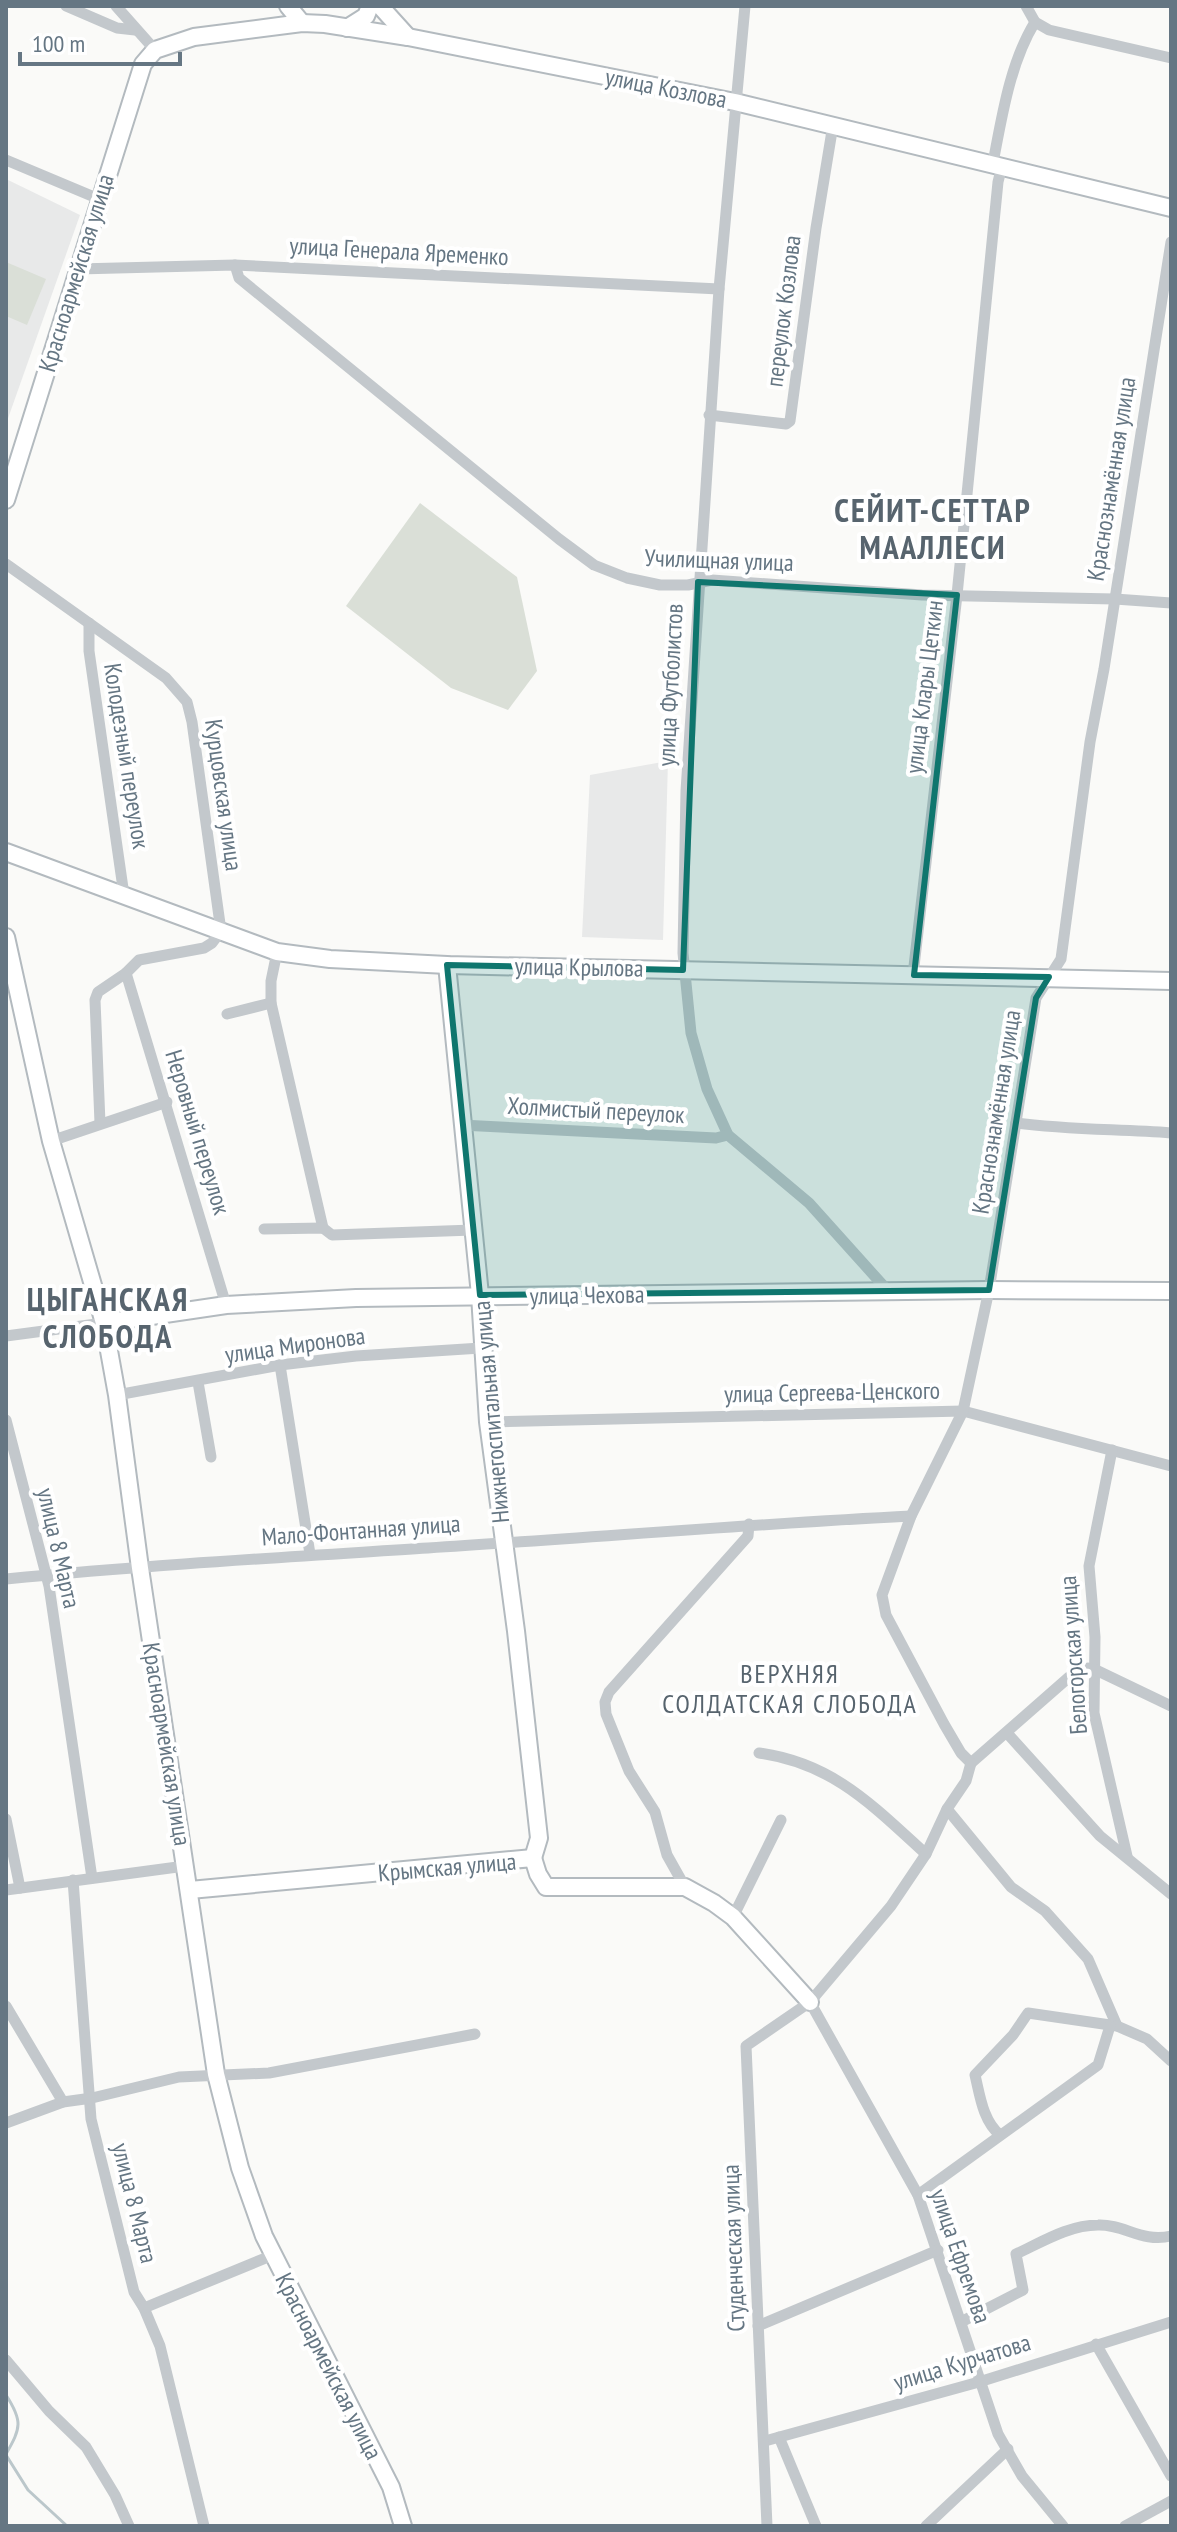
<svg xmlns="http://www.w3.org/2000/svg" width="1177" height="2532" font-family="'PT Sans Narrow',sans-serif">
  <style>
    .built { fill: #e8e9e9 }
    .green { fill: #dadfd7 }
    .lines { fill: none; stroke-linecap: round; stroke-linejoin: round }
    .stream { stroke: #bbc7cb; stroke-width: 3 }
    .secondary-casing { stroke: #b3babf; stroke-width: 20 }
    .street { stroke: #c3c8cc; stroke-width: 11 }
    .secondary { stroke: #fff; stroke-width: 16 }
    .marked { fill: #0f766e; fill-opacity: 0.2; stroke: #0f766e; stroke-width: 6; stroke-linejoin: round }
    .labels { text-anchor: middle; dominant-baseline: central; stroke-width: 8; stroke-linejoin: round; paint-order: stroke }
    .street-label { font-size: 24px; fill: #657683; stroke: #fff }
    .neighbourhood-label { font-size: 26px; letter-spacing: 2px; fill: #57646e; stroke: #fff }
    .district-label { font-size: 32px; font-weight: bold; letter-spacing: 2px; fill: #57646e; stroke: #fff }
  </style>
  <rect width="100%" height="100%" fill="#fafaf8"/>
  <!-- built -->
  <g class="built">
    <path d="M6,179L80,215L6,424Z"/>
    <path d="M668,761L663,940L582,937L590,775Z"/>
  </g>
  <!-- green -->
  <g class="green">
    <path d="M6,262L46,279L27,325L6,316Z"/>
    <path d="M420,503L517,577L537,671L508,710L451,688L346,606Z"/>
  </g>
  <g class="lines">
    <!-- stream -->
    <g class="stream">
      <path d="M6,2395C23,2421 21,2428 6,2454"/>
      <path d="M6,2455L28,2490L67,2526"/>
    </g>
    <!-- secondary casing -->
    <g class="secondary-casing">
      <g id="secondary">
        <path d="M288,6L302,23"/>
        <path d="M380,6L408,37"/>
        <path d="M347,28L366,16L370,6"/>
        <path d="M6,500L143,64L155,50L194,37L302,23L325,24L408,37L735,102L1171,208"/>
        <path d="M6,852L277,952L330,959L447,965L1171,981"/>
        <path d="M6,937L51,1141L104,1323L117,1395L140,1568L216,2074L240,2168L264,2236L391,2487L403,2526"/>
        <path d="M447,965L480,1295L488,1422L516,1631L539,1838L533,1858"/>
        <path d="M104,1323L226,1305L356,1298L989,1290L1171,1291"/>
        <path d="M533,1858L538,1874L546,1887H685L714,1903L733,1917L810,2002"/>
        <path d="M190,1890L533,1858"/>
      </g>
    </g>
    <!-- street -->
    <g class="street">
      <path d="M66,6L117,28L135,30"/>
      <path d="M116,6L155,50"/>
      <path d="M745,6L719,289L686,791L683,953L691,1033L707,1089L728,1135L809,1203L889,1292"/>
      <path d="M1026,6L1035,22L1049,30L1171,58"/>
      <path d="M6,160L99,199"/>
      <path d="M993,163C1002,116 1010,63 1035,22"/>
      <path d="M235,265L239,278L559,539L594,565L627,578L660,585H688L712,580L922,595L1115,599L1171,603"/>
      <path d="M78,269L235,265L719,289"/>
      <path d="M709,415L786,424L790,421L816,228L833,125"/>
      <path d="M6,564L166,678L187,702L192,722L221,931L212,943L204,948L139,960L126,973L98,992L95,1000L100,1123"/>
      <path d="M89,623V651L124,895"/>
      <path d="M277,952L271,981V1003L323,1228"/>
      <path d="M126,973L226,1305"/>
      <path d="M913,975L957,595L998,182L1002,166"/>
      <path d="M227,1014L271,1003"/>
      <path d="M1016,1123C1068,1130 1119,1129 1171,1133"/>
      <path d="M461,1125L716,1138L728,1135"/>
      <path d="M51,1141L167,1102"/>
      <path d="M264,1229L323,1228L332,1235L473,1230"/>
      <path d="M6,1336L104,1323"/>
      <path d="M280,1365L310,1554"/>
      <path d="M198,1382L211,1457"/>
      <path d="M117,1395L280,1365L356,1356L481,1348"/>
      <path d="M6,1420L49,1586L92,1878"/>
      <path d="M488,1422L963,1411L1171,1466"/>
      <path d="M1112,1450L1089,1566L1095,1637L1094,1713L1127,1856"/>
      <path d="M6,1579C146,1565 288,1557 428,1548C590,1538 750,1524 911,1516"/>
      <path d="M1007,1733L1100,1836L1171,1894"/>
      <path d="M759,1753C833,1763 873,1806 926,1854"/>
      <path d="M971,1763L961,1753L944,1724L886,1615L882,1595L911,1516L963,1411L989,1290L1036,998L1061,959L1090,742L1104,669L1171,242"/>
      <path d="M971,1763L1076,1671L1088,1668L1096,1670L1171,1706"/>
      <path d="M947,1809L1011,1887L1045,1911L1088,1959L1117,2026"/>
      <path d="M6,1819L20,1888"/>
      <path d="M73,1880L91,2119L134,2292L144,2308L160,2346L204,2526"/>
      <path d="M685,1887L667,1855L655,1812L629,1771L606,1714L605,1702L609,1692L748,1536L749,1524"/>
      <path d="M6,1890L185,1866"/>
      <path d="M733,1917L781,1820"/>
      <path d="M810,2002L918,2195L998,2434L1022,2476L1063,2526"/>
      <path d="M6,2006L63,2102"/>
      <path d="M6,2123L63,2102L92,2098L179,2077L269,2073L475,2034"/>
      <path d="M1000,2135C983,2121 980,2096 975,2075L1013,2035L1028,2013L1117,2026L1147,2039L1171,2061"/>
      <path d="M918,2195L1098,2065L1110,2026"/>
      <path d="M144,2308L273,2255"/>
      <path d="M961,2322L1023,2290L1016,2254C1042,2242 1069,2225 1098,2225C1124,2224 1142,2243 1171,2236"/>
      <path d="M758,2326L938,2250"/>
      <path d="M1096,2344L1171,2476"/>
      <path d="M6,2360L49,2411L86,2447L115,2495L129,2526"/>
      <path d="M779,2437L816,2526"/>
      <path d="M765,2441L979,2382L1171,2322"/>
      <path d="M767,2526L746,2046L810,2002L891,1906L926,1854L947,1809L966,1781L971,1763"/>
      <path d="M926,2526L1008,2449"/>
      <path d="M1125,2526L1171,2501"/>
    </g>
    <!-- secondary -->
    <use href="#secondary" class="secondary"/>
  </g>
  <!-- marked area -->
  <path class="marked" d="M698,582L957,595L914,975L1049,977L1036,998L989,1290L480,1295L447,965L683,970Z"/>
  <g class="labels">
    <!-- street labels -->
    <g class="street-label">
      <text transform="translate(666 88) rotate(11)">улица Козлова</text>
      <text transform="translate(399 251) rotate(3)">улица Генерала Яременко</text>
      <text transform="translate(76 273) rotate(-73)">Красноармейская улица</text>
      <text transform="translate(783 311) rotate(-83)">переулок Козлова</text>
      <text transform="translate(1111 479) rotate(-81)">Краснознамённая улица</text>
      <text transform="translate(719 560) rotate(2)">Училищная улица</text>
      <text transform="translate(670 685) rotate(-87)">улица Футболистов</text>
      <text transform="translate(924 687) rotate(-83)">улица Клары Цеткин</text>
      <text transform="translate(127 756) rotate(81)">Колодезный переулок</text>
      <text transform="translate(224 795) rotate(82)">Курцовская улица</text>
      <text transform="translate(579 967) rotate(1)">улица Крылова</text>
      <text transform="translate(596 1110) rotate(3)">Холмистый переулок</text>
      <text transform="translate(996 1112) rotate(-81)">Краснознамённая улица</text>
      <text transform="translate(198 1132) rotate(73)">Неровный переулок</text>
      <text transform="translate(587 1295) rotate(-1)">улица Чехова</text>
      <text transform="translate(295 1345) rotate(-8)">улица Миронова</text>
      <text transform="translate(832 1392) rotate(-1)">улица Сергеева-Ценского</text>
      <text transform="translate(491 1412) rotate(-95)">Нижнегоспитальная улица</text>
      <text transform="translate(361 1530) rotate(-4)">Мало-Фонтанная улица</text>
      <text transform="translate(59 1548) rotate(77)">улица 8 Марта</text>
      <text transform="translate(1073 1655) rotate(-94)">Белогорская улица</text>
      <text transform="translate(167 1744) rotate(81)">Красноармейская улица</text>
      <text transform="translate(447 1867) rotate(-5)">Крымская улица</text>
      <text transform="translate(135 2203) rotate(76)">улица 8 Марта</text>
      <text transform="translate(733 2248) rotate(-92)">Студенческая улица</text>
      <text transform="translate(961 2256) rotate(71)">улица Ефремова</text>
      <text transform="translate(962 2362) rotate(-17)">улица Курчатова</text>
      <text transform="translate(329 2366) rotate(63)">Красноармейская улица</text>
    </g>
    <!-- neighbourhood labels -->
    <g class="neighbourhood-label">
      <text x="790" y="1673">ВЕРХНЯЯ<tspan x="790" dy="30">СОЛДАТСКАЯ СЛОБОДА</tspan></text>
    </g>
    <!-- district labels -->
    <g class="district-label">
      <text x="933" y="510">СЕЙИТ-СЕТТАР<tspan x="933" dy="37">МААЛЛЕСИ</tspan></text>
      <text x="108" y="1299">ЦЫГАНСКАЯ<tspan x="108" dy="37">СЛОБОДА</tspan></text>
    </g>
  </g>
  <!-- border -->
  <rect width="1177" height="2532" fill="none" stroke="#657683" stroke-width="16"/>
  <!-- scale -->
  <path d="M20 52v12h160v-12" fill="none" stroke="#657683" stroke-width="4"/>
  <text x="32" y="52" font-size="24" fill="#657683" stroke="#ffffff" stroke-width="6" paint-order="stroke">100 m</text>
</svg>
